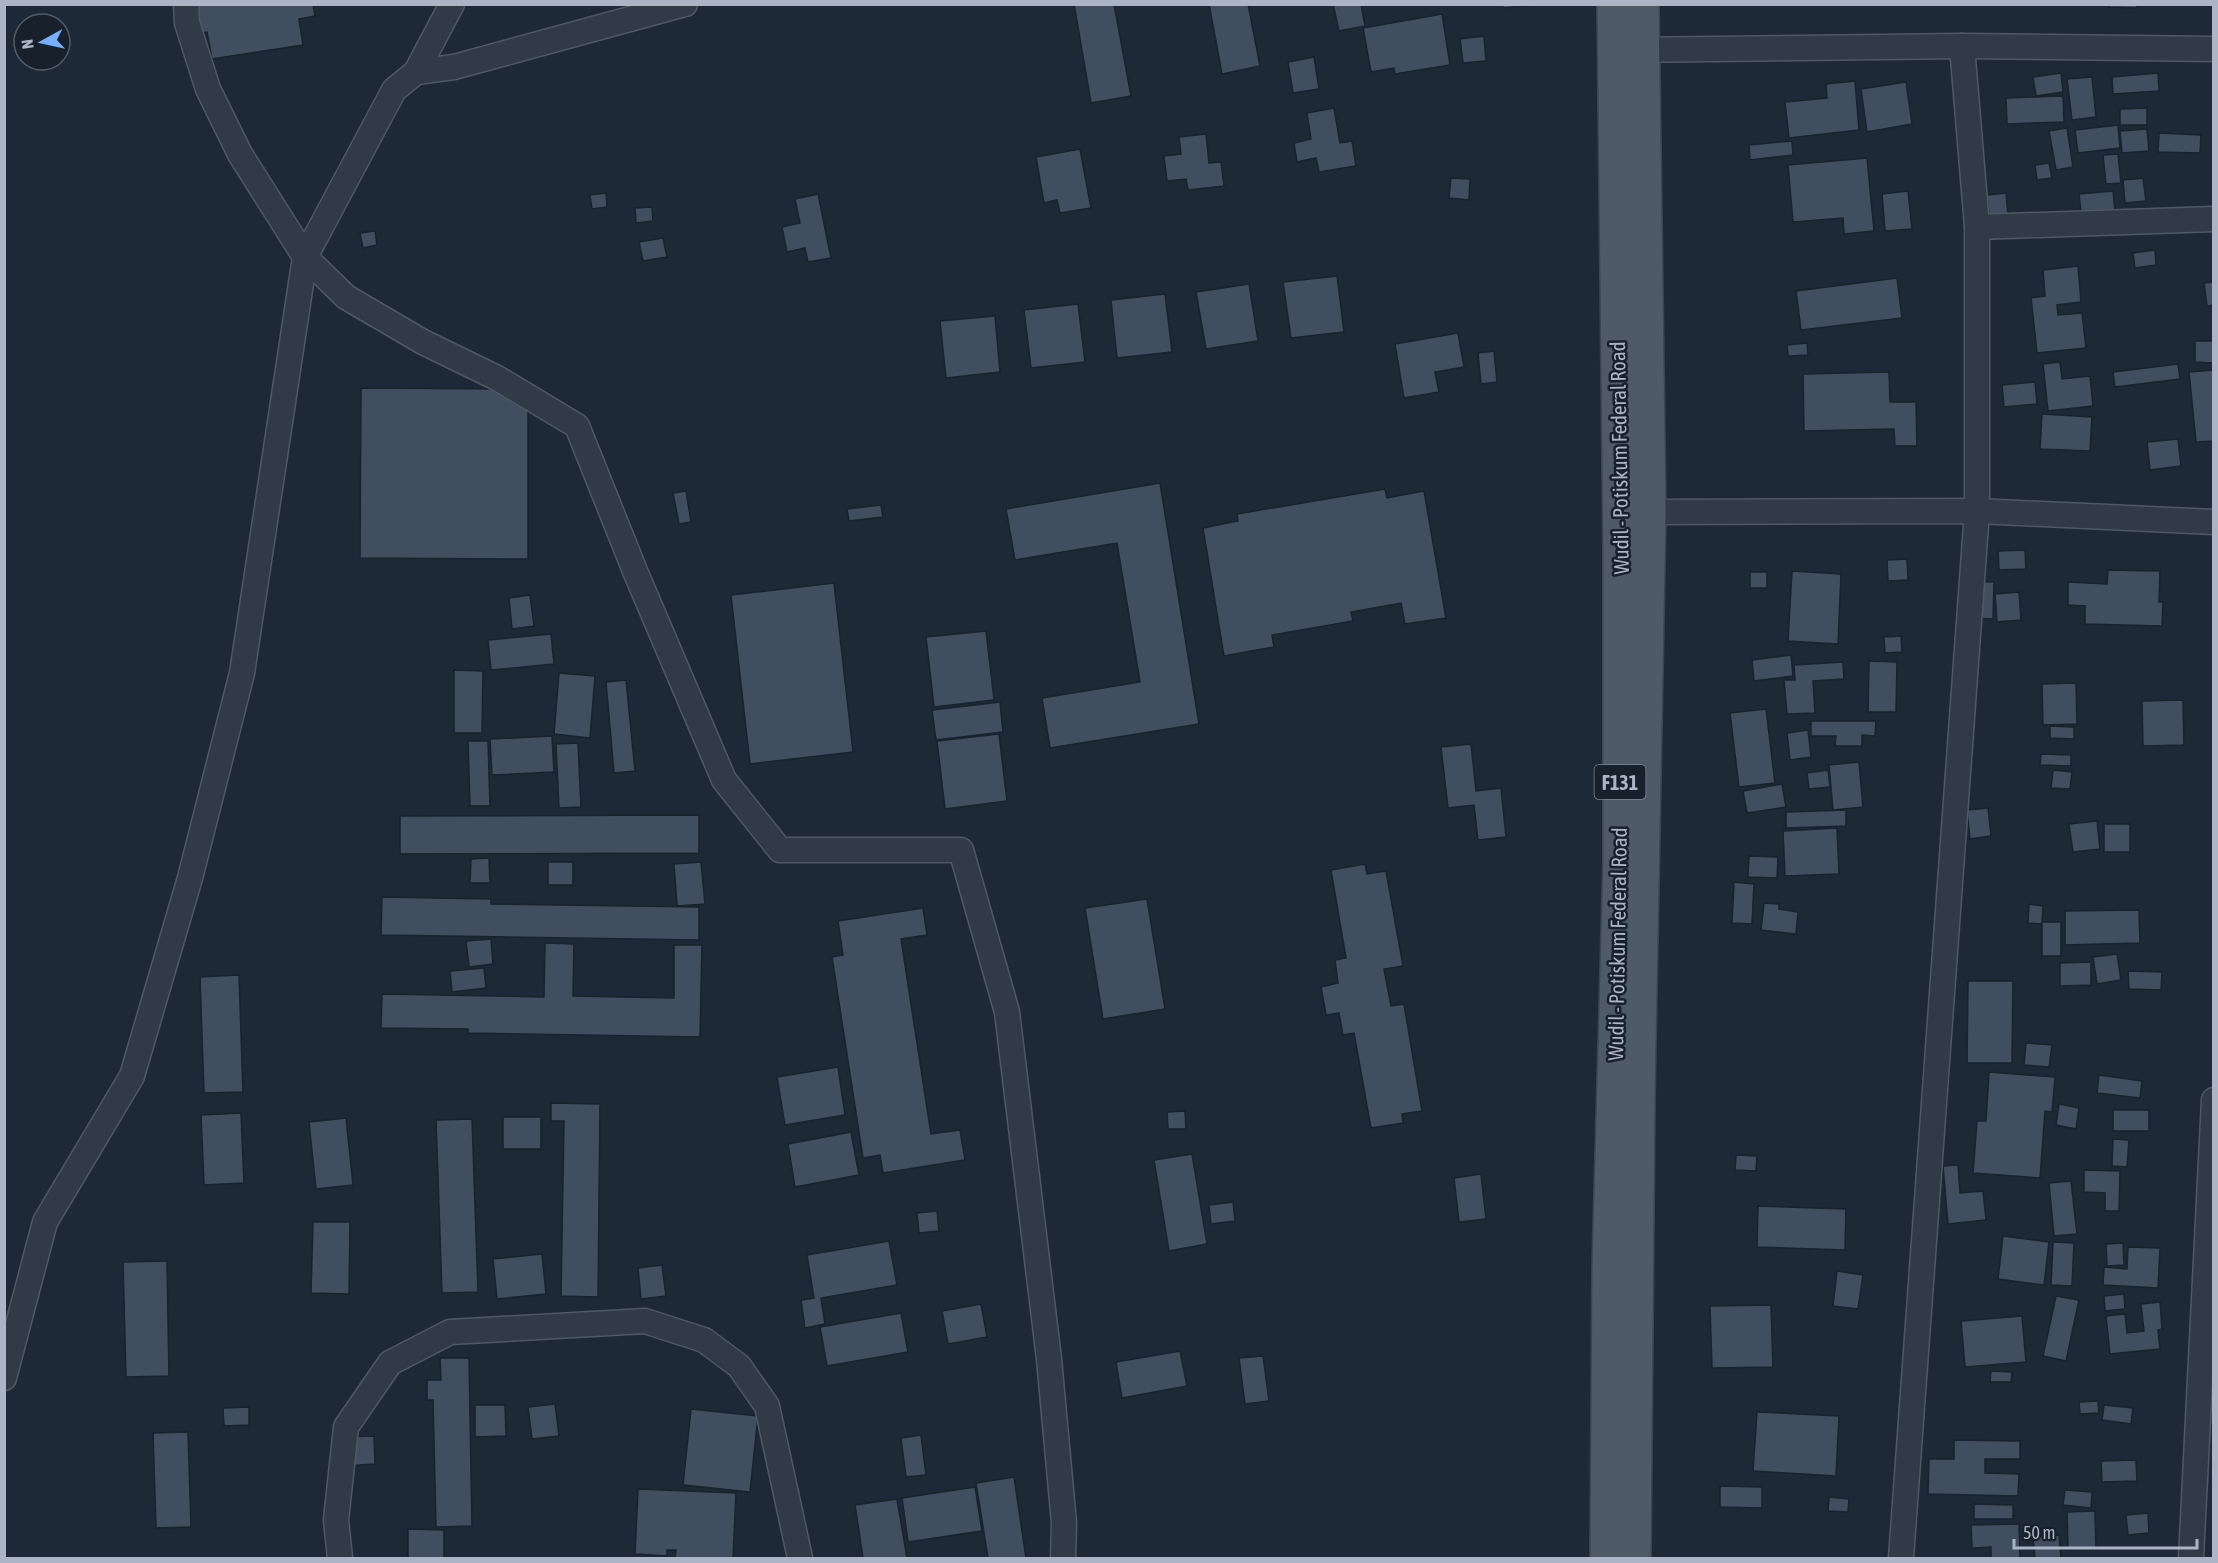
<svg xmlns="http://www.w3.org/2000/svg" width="2218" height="1563" font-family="'Asap Condensed',sans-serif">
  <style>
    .building { fill: #404e5f; stroke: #19222d; stroke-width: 1.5 }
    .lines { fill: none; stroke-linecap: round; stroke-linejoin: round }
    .minor-casing { stroke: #4f5865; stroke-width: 27 }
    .primary-casing { stroke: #3b4450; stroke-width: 36 }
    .minor { stroke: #313b47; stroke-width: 24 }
    .primary { stroke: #4f5a67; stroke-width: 33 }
    .labels { text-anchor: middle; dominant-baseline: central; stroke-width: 5; stroke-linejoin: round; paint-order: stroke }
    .shield { fill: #17202b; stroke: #7f8897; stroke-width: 1.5 }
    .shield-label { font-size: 20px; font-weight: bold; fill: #abb5c5 }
    .street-label { font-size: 21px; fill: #abb5c5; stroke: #17202b }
  </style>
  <rect width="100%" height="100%" fill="#1e2937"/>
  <!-- building -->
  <g class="building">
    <path d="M187,4H313L315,16L299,19L303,45L212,59L207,32L192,34Z"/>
    <path d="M1074,4H1114L1131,96L1091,103Z"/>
    <path d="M1209,4H1248L1260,66L1222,74Z"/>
    <path d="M1333,4H1361L1365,26L1339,31Z"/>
    <path d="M1502,4H1544L1503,8Z"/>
    <path d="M2109,4H2137V8L2109,7Z"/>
    <path d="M1442,14L1450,65L1395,74L1394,68L1371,72L1363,28Z"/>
    <path d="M1484,36L1486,61L1463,63L1460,39Z"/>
    <path d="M1314,57L1319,89L1293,93L1288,62Z"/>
    <path d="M2061,73L2063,92L2036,96L2033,77Z"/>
    <path d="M2158,73L2159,91L2113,94L2112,77Z"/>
    <path d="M2092,77L2096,117L2072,120L2067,79Z"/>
    <path d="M1855,81L1859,130L1789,138L1785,102L1827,98L1826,84Z"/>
    <path d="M1906,82L1912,124L1867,132L1861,89Z"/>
    <path d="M2063,96L2064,122L2007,124L2006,98Z"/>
    <path d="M1334,108L1340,143L1352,141L1356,166L1319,172L1316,158L1297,162L1294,143L1311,139L1307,113Z"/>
    <path d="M2147,108V125H2120V109Z"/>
    <path d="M2118,125L2120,148L2078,153L2075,130Z"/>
    <path d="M2067,128L2073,167L2056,170L2049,131Z"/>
    <path d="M2147,129L2149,151L2122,153L2120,131Z"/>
    <path d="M2159,133L2201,135L2200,153L2158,152Z"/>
    <path d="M1206,134L1209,163L1221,162L1224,186L1188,190L1186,179L1167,181L1164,156L1181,154L1179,137Z"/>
    <path d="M1792,141L1793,155L1750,160L1749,145Z"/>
    <path d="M1080,149L1091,208L1060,213L1057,200L1044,203L1036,157Z"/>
    <path d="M2118,154L2121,183L2106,184L2103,155Z"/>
    <path d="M1867,158L1874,231L1844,234L1843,218L1793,222L1788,165Z"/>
    <path d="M2049,163L2052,178L2037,180L2035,165Z"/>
    <path d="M1451,178L1470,179L1469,200L1449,198Z"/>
    <path d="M2143,178L2146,201L2125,203L2123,180Z"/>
    <path d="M1908,191L1912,229L1885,231L1882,194Z"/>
    <path d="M2113,191L2115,211L2081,213L2079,194Z"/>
    <path d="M606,193L607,207L592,209L590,195Z"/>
    <path d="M2006,193L2008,215L1989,216L1987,195Z"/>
    <path d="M818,194L831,258L808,262L805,248L787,252L782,227L800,223L795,199Z"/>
    <path d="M652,207L653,221L636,223L635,208Z"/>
    <path d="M375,231L377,245L363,248L360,233Z"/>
    <path d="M663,238L667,257L643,261L639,242Z"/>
    <path d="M2155,250L2156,265L2135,268L2133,253Z"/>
    <path d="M2078,266L2081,302L2057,305L2058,315L2082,313L2086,348L2037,353L2031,298L2045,296L2043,270Z"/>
    <path d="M1337,276L1344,332L1291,338L1283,282Z"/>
    <path d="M1897,278L1902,318L1801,330L1796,291Z"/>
    <path d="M2214,282V305L2207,306L2204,283Z"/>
    <path d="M1249,284L1258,341L1206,349L1196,292Z"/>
    <path d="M1165,294L1172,352L1117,358L1111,300Z"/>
    <path d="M1078,304L1085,362L1031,368L1024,310Z"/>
    <path d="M995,316L1000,372L946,378L940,321Z"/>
    <path d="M1458,333L1464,367L1435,372L1439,392L1404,398L1395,344Z"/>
    <path d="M2195,341H2214V363L2195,362Z"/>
    <path d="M1807,343L1808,355L1788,356L1787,345Z"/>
    <path d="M1494,351L1497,382L1481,384L1478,353Z"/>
    <path d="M2060,362L2062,379L2090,376L2093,406L2048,411L2043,364Z"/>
    <path d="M2178,364L2180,379L2115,387L2113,372Z"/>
    <path d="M2214,370V441L2196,442L2189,372Z"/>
    <path d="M1889,372L1890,402H1916L1917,446H1895L1894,429L1804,431L1803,374Z"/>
    <path d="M2035,382L2037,404L2004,407L2002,385Z"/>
    <path d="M361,388L528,389V559L360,558Z"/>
    <path d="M2042,414L2092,417L2090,451L2040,449Z"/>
    <path d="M2178,439L2181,466L2150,470L2147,442Z"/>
    <path d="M1160,483L1199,724L1050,748L1042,698L1140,682L1117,543L1015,560L1006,509Z"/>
    <path d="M1385,489L1387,498L1424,491L1446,618L1405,624L1401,603L1351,612L1353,621L1272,635L1274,647L1224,656L1203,528L1238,521L1237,514Z"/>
    <path d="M686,491L691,522L679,524L673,493Z"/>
    <path d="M881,505L883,517L849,521L847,509Z"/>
    <path d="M2025,550L2026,569L1999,570L1998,551Z"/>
    <path d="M1907,559L1908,580L1888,581L1887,560Z"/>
    <path d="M2108,570L2160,571L2159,602H2163L2162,626L2085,624V606L2068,605V582L2107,584Z"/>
    <path d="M1792,571L1841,574L1838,644L1788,641Z"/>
    <rect x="1750" y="572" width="17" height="16"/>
    <path d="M1971,581L1994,582L1993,619L1971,618Z"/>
    <path d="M834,583L853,752L750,764L731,595Z"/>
    <path d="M2019,592L2021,620L1997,622L1995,594Z"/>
    <path d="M530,595L534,626L512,629L509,598Z"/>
    <path d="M986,631L994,700L934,707L926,637Z"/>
    <path d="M551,634L554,664L491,670L488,640Z"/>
    <path d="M1901,636L1902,652L1885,653L1884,637Z"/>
    <path d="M1791,655L1793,676L1754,681L1752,660Z"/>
    <path d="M1869,661L1897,662L1896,712H1868Z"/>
    <path d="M1843,662L1844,679L1813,681L1815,713L1787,714L1784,680H1795L1794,665Z"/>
    <path d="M454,670L483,671L482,733H454Z"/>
    <path d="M559,673L595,676L590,738L554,734Z"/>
    <path d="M626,680L635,771L614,773L606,682Z"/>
    <path d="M2076,683L2077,724L2043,725L2042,684Z"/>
    <path d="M2183,700L2184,745L2143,746L2142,701Z"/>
    <path d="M1000,702L1003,732L936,740L932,710Z"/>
    <path d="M1766,709L1775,783L1739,787L1730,713Z"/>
    <path d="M1811,721H1876L1875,736L1862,735V746H1835L1836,736H1811Z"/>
    <path d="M2050,726L2074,727V739L2050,738Z"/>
    <path d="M1808,730L1811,757L1790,760L1787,733Z"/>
    <path d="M999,734L1007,801L945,809L937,741Z"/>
    <path d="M552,736L554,772L492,775L490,739Z"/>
    <path d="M468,741H488L490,806H470Z"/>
    <path d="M578,743L581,807L559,808L556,744Z"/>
    <path d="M1471,744L1476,791L1501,788L1506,837L1478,840L1474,805L1448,808L1441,747Z"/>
    <path d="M2041,754L2071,755V766L2040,765Z"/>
    <path d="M1859,762L1863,807L1833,810L1829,765Z"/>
    <path d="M1828,770L1830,787L1809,789L1807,773Z"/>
    <path d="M2053,770L2072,772L2070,789L2051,788Z"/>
    <path d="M1782,784L1786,807L1747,813L1743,791Z"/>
    <path d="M1988,808L1991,836L1970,839L1967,810Z"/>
    <path d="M1846,810V826L1786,828V812Z"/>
    <path d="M699,815V853L400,854V816Z"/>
    <path d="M2097,821L2100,849L2073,852L2069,824Z"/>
    <rect x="2104" y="824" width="26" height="28"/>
    <path d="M1837,828L1839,874L1785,876L1783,831Z"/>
    <path d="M1749,856L1778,857L1777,878L1748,877Z"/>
    <path d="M489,858L490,883H470L471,859Z"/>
    <rect x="548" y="862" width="25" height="23"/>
    <path d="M701,862L705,904L677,906L674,864Z"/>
    <path d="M1365,864L1367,874L1386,871L1403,966L1384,969L1391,1006L1404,1004L1422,1111L1402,1114L1403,1123L1371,1128L1354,1033L1343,1035L1339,1013L1326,1015L1321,987L1338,983L1335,960L1346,958L1331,870Z"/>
    <path d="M1734,882L1754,884L1752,924L1732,923Z"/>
    <path d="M382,897L491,899V904L699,907V940L381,935Z"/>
    <path d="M1147,899L1165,1009L1103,1019L1085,908Z"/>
    <path d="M1764,903L1779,904V909L1798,912L1796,934L1761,930Z"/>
    <path d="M2029,904L2043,906L2042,924L2028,923Z"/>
    <path d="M923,908L927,935L901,939L931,1134L960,1130L965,1160L883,1173L880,1155L863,1158L832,957L843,955L838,921Z"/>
    <path d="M2139,910L2140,943L2065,945V911Z"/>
    <rect x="2042" y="922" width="19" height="34"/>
    <path d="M491,939L493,964L469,967L466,941Z"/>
    <path d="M545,943L574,944L573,996L674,998V945H702L700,1037L468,1033V1029L381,1028L382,994L544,997Z"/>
    <path d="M2117,954L2121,980L2097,984L2093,957Z"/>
    <path d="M2091,962V985L2060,986V963Z"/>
    <path d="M484,968L486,988L452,992L450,971Z"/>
    <path d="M2128,971L2162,972L2161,990L2129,989Z"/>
    <path d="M239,975L243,1092L204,1093L200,977Z"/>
    <path d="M1968,981H2013L2012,1063H1967Z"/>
    <path d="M2026,1043L2052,1045L2049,1067L2024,1065Z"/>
    <path d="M838,1067L845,1115L785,1125L777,1077Z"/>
    <path d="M1989,1072L2055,1077L2052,1112L2045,1111L2040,1178L1973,1173L1977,1121H1986Z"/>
    <path d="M2099,1075L2142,1081L2140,1098L2097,1093Z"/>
    <path d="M551,1103L600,1104L598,1297L561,1296L564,1121H551Z"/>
    <path d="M2059,1104L2079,1108L2076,1129L2056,1125Z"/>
    <rect x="2113" y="1110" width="36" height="21"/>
    <path d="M1185,1111L1186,1129H1168L1167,1112Z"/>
    <path d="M241,1113L244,1183L204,1185L201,1115Z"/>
    <rect x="503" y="1117" width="38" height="32"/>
    <path d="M346,1118L353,1185L316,1189L309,1122Z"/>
    <path d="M472,1119L478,1292L442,1293L436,1120Z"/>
    <path d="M851,1132L859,1175L795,1187L788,1144Z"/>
    <path d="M2113,1139L2129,1140L2127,1167L2112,1166Z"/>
    <path d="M1192,1154L1207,1244L1169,1251L1154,1160Z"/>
    <path d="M1736,1155L1757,1156L1756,1171L1735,1170Z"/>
    <path d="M1958,1165L1960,1193L1983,1191L1986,1220L1948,1224L1943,1166Z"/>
    <path d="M2084,1170L2120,1171L2119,1211H2105V1193L2084,1192Z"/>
    <path d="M1481,1174L1486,1219L1459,1222L1454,1178Z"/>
    <path d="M2071,1181L2077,1234L2054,1236L2049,1183Z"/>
    <path d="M1233,1202L1235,1221L1211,1224L1209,1205Z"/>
    <path d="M1758,1206L1846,1209L1845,1250L1757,1247Z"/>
    <path d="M937,1211L939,1231L919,1233L917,1213Z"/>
    <path d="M313,1222H350L349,1294L311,1293Z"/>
    <path d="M2003,1236L2049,1242L2044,1285L1998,1279Z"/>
    <path d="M889,1241L897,1285L821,1298L825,1324L805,1328L801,1300L814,1298L807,1255Z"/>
    <path d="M2053,1242L2074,1243L2072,1286L2051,1285Z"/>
    <path d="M2123,1243L2124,1265L2107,1266L2106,1244Z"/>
    <path d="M2128,1247L2160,1248L2158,1288L2103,1285L2104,1267L2127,1269Z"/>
    <path d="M542,1254L546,1294L497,1299L493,1259Z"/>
    <path d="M167,1261L169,1376L126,1377L123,1262Z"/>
    <path d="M662,1265L666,1296L641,1299L638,1268Z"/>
    <path d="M1837,1271L1863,1275L1858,1309L1833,1306Z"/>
    <path d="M2124,1294L2125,1309L2105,1311L2104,1296Z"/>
    <path d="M2056,1296L2079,1300L2066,1361L2043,1356Z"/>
    <path d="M2160,1302L2162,1329L2158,1330L2160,1349L2110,1354L2106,1316L2125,1314L2127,1333L2144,1331L2141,1304Z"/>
    <path d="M981,1304L987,1337L948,1344L942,1311Z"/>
    <path d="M1771,1305L1773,1367L1712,1368L1710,1306Z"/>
    <path d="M901,1313L908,1352L827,1366L820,1327Z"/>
    <path d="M2022,1316L2026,1362L1965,1367L1961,1321Z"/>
    <path d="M1180,1351L1187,1386L1122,1398L1116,1362Z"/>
    <path d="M1263,1356L1269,1401L1245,1404L1239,1358Z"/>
    <path d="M440,1358H469L472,1526L436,1527L433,1400H427V1380H441Z"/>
    <path d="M1991,1371L2012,1372L2011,1382H1990Z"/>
    <path d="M2098,1401L2099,1413L2080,1414L2079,1402Z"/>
    <path d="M555,1404L559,1436L532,1439L528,1407Z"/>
    <path d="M475,1405H505L506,1436L475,1437Z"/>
    <path d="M2104,1405L2133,1408L2131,1424L2102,1420Z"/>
    <path d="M249,1407V1425L224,1426L223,1408Z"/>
    <path d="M691,1409L758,1416L750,1492L683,1485Z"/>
    <path d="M1757,1412L1839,1416L1836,1476L1753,1471Z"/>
    <path d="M188,1432L191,1527L156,1528L153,1433Z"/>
    <path d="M921,1435L926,1475L906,1477L901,1438Z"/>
    <path d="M374,1436L375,1464L344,1466L342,1437Z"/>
    <path d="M1954,1440L2020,1441V1459H1985V1473L2019,1474L2018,1496L1928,1494L1929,1459H1954Z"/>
    <path d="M2136,1460L2137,1481L2102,1482L2101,1461Z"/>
    <path d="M1014,1477L1026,1558H988L976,1483Z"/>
    <path d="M1720,1486L1762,1487V1508L1720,1507Z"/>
    <path d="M975,1487L982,1531L908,1542L902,1498Z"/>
    <path d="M638,1489L736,1493L733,1558H675L676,1550H667V1556L635,1554Z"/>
    <path d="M2065,1490L2092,1492L2091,1508L2063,1505Z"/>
    <path d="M1829,1497L1849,1499L1848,1512L1828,1511Z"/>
    <path d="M897,1499L907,1558H863L855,1505Z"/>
    <path d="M1974,1504L2013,1505V1519H1974Z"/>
    <path d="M2095,1511L2096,1549H2068L2067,1512Z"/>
    <path d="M2148,1513L2149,1533L2128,1535L2126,1515Z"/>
    <path d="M2019,1524L2020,1558H1991V1547L1972,1548L1971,1525Z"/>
    <path d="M408,1529L444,1530V1558H408Z"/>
    <path d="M2059,1535L2061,1558H2035L2033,1537Z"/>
  </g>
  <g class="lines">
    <!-- minor casing -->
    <g class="minor-casing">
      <g id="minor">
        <path d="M186,4L187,23L208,89L240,154L305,257L346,297L423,342L497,378L577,426L635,571L724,780L780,850H961L1007,1012L1049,1359L1064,1523L1063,1558"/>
        <path d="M1626,50L1962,46L2214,49"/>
        <path d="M416,72L454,67L685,4"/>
        <path d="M1977,227L2214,219"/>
        <path d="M1649,512L1977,511L2214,522"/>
        <path d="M4,1378L45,1222L132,1076L190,878L242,673L305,257L394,90L416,72L452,4"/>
        <path d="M340,1558L336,1520L346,1427L390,1363L450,1332L645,1321L704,1340L739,1366L767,1406L800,1558"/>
        <path d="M1901,1558L1977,511V227L1962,46"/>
        <path d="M2191,1558L2214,1100"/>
      </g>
    </g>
    <!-- primary casing -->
    <g class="primary-casing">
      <g id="primary">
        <path d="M1607,1558L1609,1268L1620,860V554L1614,4"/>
        <path d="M1634,1558L1638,1096L1649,512L1642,4"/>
      </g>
    </g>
    <!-- minor -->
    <use href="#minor" class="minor"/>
    <!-- primary -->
    <use href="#primary" class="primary"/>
  </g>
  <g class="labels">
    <!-- shield labels -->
    <rect class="shield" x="1594.5" y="765" width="51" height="34" rx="4.5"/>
    <g class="shield-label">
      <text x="1620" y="782">F131</text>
    </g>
    <!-- street labels -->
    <g class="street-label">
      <text transform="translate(1619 458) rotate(-91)">Wudil - Potiskum Federal Road</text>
      <text transform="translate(1617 944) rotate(-89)">Wudil - Potiskum Federal Road</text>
    </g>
  </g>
  <!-- border -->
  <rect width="2218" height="1563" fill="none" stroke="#abb5c5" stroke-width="12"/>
  <!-- north arrow -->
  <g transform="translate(42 42) rotate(262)"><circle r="28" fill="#17202b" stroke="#525c69" stroke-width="1.5"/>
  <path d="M0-4.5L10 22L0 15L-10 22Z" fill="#76affe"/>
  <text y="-9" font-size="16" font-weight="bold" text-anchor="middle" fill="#abb5c5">N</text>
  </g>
  <!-- scale -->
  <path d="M2014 1539v9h183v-9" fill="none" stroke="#abb5c5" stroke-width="3"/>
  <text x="2023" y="1539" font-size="18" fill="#abb5c5" stroke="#17202b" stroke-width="4.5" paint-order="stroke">50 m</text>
</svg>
